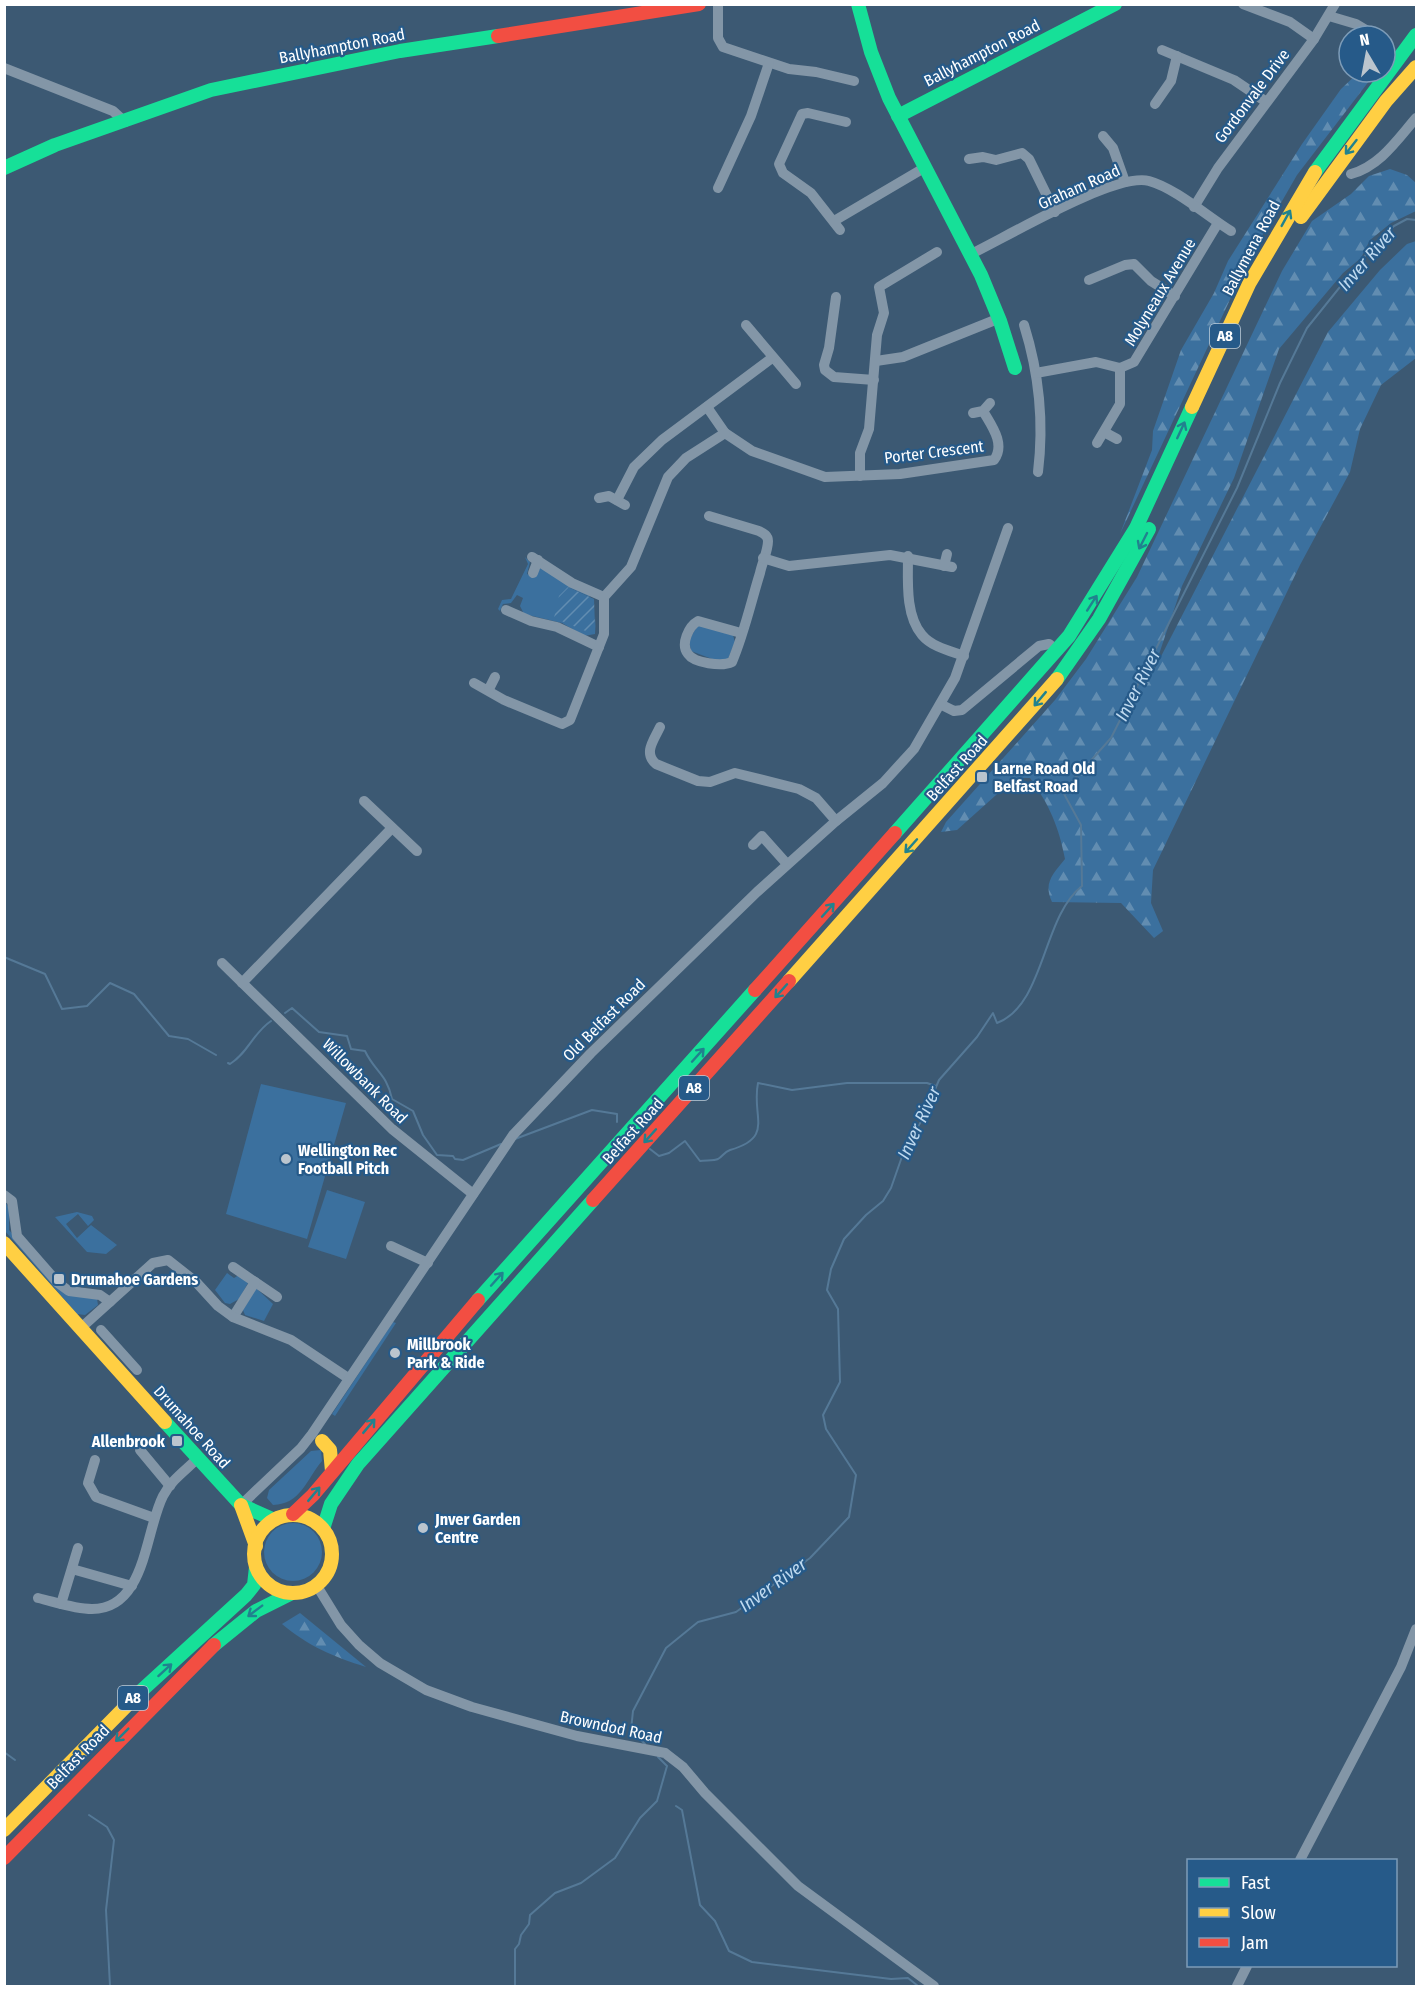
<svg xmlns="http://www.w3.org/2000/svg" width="1421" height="1991" font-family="'Fira Sans Condensed',sans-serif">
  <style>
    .grass { fill: #3b709e }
    .forest { fill: url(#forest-firs) }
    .garden { fill: url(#garden-furrows) }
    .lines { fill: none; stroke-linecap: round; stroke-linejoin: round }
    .stream { stroke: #557997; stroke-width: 2 }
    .street { stroke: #8396a7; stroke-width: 10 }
    .fast { stroke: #16e098; stroke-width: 14 }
    .slow { stroke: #ffcf43; stroke-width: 14 }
    .jam { stroke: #f24e42; stroke-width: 14 }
    .oneway { stroke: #21828e }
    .poi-dot { fill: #bbc5ce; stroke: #265a89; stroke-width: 2 }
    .labels { text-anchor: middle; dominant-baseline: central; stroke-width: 4.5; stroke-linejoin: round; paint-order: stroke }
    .shield { fill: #265a89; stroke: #becedc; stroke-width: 1.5 }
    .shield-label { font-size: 15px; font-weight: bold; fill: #fff }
    .street-label { font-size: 16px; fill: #fff; stroke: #265a89 }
    .poi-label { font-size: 16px; font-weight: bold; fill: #fff; stroke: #265a89; text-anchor: start }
    .water-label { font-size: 18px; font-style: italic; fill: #bfdaf0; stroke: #265a89 }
  </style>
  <defs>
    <pattern id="forest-firs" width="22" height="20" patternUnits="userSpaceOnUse" patternTransform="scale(1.5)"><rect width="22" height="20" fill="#3b709e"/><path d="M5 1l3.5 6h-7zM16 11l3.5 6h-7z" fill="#628db1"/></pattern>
    <pattern id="garden-furrows" width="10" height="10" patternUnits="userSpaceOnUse" patternTransform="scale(1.5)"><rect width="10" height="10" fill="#3b709e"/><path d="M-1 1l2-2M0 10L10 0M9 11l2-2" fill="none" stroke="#628db1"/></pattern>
  </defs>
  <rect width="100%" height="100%" fill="#3c5973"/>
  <!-- grass -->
  <g class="grass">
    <path d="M525,557L530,562L527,574L534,577L541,567L589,593L590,597L568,587L555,618L595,626L596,616L595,634L584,636L562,623L524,614L520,606L523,598L517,595L511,603L503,604L500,611L498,609L502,600L511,599L528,564Z"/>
    <path d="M698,625L733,635L735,642L728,659L720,662L691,651L689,640Z"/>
    <path d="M261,1084L346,1103L307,1239L226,1214Z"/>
    <path d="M327,1190L365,1202L346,1259L308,1247Z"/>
    <path d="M4,1199L9,1209V1230L62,1290L97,1299L98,1305L85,1315L77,1314L5,1231Z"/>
    <path d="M77,1212L92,1216L94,1220L88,1226L78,1214L66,1224L77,1238L91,1225L117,1245L106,1254L87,1252L55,1217Z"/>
    <path d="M227,1273L234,1278L239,1275L248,1283L239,1299L230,1304L225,1303L215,1290Z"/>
    <path d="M256,1288L273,1304L264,1321L245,1315L243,1310Z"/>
    <path d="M393,1322L396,1323L335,1416L332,1414Z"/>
    <path d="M321,1450L322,1461C306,1480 301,1504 273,1505L267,1498L269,1490L311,1451Z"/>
    <circle cx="293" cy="1552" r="29"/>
  </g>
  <!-- forest -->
  <g class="forest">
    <path d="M1359,72H1376L1297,175L1250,257L1120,534L1152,450L1153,431L1181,350L1214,293L1228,261L1302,144L1341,89Z"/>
    <path d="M1390,169L1407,175L1416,183V211L1391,223L1370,240L1361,258L1343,273L1279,349L1234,478L1182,586L1153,672L1328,332L1380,270L1407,244L1416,241V358L1381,385L1360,429L1350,472L1300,565L1153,870L1151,903L1163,931L1154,938L1121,903L1052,902C1043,883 1053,874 1065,859C1059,827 1049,804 1030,778H1015L957,830L941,832L946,822L1055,700L1086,659L1137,577L1282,271L1312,221L1351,194L1369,176Z"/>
    <path d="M300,1613L366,1667C334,1657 308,1646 282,1624Z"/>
  </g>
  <!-- garden -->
  <path class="garden" d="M568,587L594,599L595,626L588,632L554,618L559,596Z"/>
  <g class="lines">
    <!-- stream -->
    <g class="stream">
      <path d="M4,957L45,974L62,1009L87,1006L110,983L134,994L169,1036L188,1039L216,1055"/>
      <path d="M285,1013L292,1008L319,1032L347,1036L351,1049L365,1051C375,1072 387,1074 392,1099L413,1111L423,1135L437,1155L453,1156L455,1159L463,1160L501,1144"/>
      <path d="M228,1063L230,1064C248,1053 253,1033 271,1021"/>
      <path d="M515,1139L592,1110L617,1114V1122"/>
      <path d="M650,1149L659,1156L669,1153L685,1141L700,1161C705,1160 714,1161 718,1159C723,1156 724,1152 730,1150C775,1137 751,1117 758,1083L792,1090L847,1083H927L936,1086"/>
      <path d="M645,1744L631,1730L633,1711L666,1648L698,1622L736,1612L810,1558L849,1517L856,1475L826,1429L823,1415L840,1382L838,1309L827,1290L831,1269L844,1239L866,1215L883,1201L891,1188L905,1148L922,1120L939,1080L977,1037L993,1013L997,1023C1045,1005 1042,917 1082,886L1081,825L1063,792L1111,738L1237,488L1280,383L1307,328L1368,252L1394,226L1407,219L1416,220"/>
      <path d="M4,1752L15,1760"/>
      <path d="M676,1806L682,1810L700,1905L715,1921L729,1951L752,1962L891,1979L908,1978L918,1986"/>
      <path d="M89,1815L107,1827L114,1840L106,1910L110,1986"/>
      <path d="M515,1986V1949L519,1944L521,1935L529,1924L530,1915L555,1893L581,1883L615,1858L640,1818L657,1801L667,1766L658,1757"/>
    </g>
    <!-- street -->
    <g class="street">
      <path d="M718,4V38L723,47L789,69L816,72L854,81"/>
      <path d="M1243,4L1290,22L1314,39"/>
      <path d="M1329,16L1356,24L1371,33"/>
      <path d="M1162,50L1234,80L1265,101"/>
      <path d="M4,68L113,111L125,122"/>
      <path d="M1155,104L1171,81L1177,56"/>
      <path d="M1103,136L1113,148L1125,182"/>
      <path d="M969,159L983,157L996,160L1022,153L1029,159L1055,212"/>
      <path d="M1351,174C1380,166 1397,140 1416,118"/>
      <path d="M718,188L751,116L769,63"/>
      <path d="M1194,207L1218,168L1314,39L1335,4"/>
      <path d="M834,221L924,168"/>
      <path d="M840,230L811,193L783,173L779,164L802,114L808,113L846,122"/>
      <path d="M969,255C1005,238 1115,172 1149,181C1175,188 1207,216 1231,231"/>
      <path d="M1089,280L1125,265L1134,264L1151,281L1175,296"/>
      <path d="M836,297L829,348L824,365L825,370L834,377L874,380"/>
      <path d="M746,325L796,384"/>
      <path d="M1024,325C1039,373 1044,423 1038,472"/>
      <path d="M876,361L903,357L1000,318"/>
      <path d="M1036,373L1096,362L1120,368L1134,362L1218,223"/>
      <path d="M707,407L725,433L752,451L825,477L900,474L994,460C1006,444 991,425 983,411"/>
      <path d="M973,413L983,411L990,403"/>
      <path d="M1104,432L1117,439"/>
      <path d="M1097,443L1120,404V368"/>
      <path d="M860,476V453L869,429L877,335L884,313L879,287L937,252"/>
      <path d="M599,498L609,496L625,505"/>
      <path d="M617,500L634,467L662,440L772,358"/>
      <path d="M709,516L759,531C763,533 768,535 768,541C768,551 762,563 760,573C751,602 744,634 732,662C722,667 694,663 688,654C680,644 689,626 698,621L741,633"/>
      <path d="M908,556C908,580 905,615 922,635C932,647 950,651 964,656"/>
      <path d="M532,557L572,583L604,597"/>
      <path d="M763,558L789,566L890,555L952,567"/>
      <path d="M944,566L947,554"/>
      <path d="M533,573L538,560"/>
      <path d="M506,610L531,621L557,627L599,647"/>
      <path d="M474,683L504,700L562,724L570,720L604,634V597L631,567L668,477L686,458L725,433"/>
      <path d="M489,689L495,677"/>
      <path d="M942,705L954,711L962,710L1039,646L1049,644L1058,651"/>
      <path d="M660,727C654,740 643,753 656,764L698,781L710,782L735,773L799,789L816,798L836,821"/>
      <path d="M364,801L417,851"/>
      <path d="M753,845L762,836L787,864"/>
      <path d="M222,963L392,1129L473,1194"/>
      <path d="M242,983L392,828"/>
      <path d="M4,1195L12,1201L17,1236L58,1283L69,1291L100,1295L110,1302"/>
      <path d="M391,1246L428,1263"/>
      <path d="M233,1267L277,1297"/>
      <path d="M233,1317L255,1282"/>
      <path d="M82,1327L153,1263L168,1260L196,1282L218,1306L233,1317L291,1340L348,1378"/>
      <path d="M101,1330L137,1370"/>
      <path d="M140,1450L170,1486"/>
      <path d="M95,1460L88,1483L96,1497L154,1518"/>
      <path d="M241,1505L301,1448L312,1434L513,1135L591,1053L757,892L836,821L883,783L914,749L955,678L1008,528"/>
      <path d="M72,1569L132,1586"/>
      <path d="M317,1586L341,1625L359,1645L380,1663L426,1690L472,1707L577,1736L665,1753L683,1767L705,1793L798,1886L934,1986"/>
      <path d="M38,1598C55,1602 74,1609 92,1609C146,1609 145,1531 163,1496C171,1480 186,1470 198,1458"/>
      <path d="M61,1604L78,1548"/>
      <path d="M1300,1860L1401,1667L1416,1629"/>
      <path d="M1237,1986L1247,1966"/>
    </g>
    <!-- fast -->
    <g class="fast">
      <path d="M858,4L871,52L889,98L981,275L1000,321L1015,368"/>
      <path d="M898,116L1115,4"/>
      <path d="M4,168L55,145L211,90L400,51L498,36"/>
      <path d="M1315,172L1416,35"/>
      <path d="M1057,679L1099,619L1149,529"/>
      <path d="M895,833L1069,636L1136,528L1192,407"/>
      <path d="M478,1300L755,990"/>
      <path d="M165,1422L241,1505L272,1519"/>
      <path d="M323,1529L331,1504L358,1464L593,1200"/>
      <path d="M214,1645L256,1611L290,1594"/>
      <path d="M140,1692L246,1595L254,1585L256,1567"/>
    </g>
    <!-- slow -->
    <g class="slow">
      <path d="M1301,217L1386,101L1416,67"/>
      <path d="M1192,407L1249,284L1315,172"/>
      <path d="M789,981L1057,679"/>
      <path d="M4,1243L165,1422"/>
      <path d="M322,1441L330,1450L332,1471"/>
      <path d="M241,1505L256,1546"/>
      <circle cx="293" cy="1554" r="39"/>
      <path d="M4,1830L140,1692"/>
    </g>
    <!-- jam -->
    <g class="jam">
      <path d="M498,36L699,4"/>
      <path d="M755,990L895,833"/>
      <path d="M593,1200L789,981"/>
      <path d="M293,1514L313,1495L478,1300"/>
      <path d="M4,1858L214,1645"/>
    </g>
  </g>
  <!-- one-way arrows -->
  <defs><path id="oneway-shaft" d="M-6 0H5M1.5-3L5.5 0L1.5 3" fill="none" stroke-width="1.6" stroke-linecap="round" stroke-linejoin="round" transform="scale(1.5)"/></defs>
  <g class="oneway">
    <use href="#oneway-shaft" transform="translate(1351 147) rotate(128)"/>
    <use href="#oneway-shaft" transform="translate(1286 218) rotate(-61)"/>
    <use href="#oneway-shaft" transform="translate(1181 430) rotate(-65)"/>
    <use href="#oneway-shaft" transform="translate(1143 541) rotate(117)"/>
    <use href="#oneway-shaft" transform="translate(1092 603) rotate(-57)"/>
    <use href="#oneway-shaft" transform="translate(1040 699) rotate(130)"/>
    <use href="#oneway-shaft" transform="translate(911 846) rotate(132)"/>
    <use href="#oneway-shaft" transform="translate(828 910) rotate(-48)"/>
    <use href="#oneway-shaft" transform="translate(781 991) rotate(132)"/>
    <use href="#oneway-shaft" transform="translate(698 1055) rotate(-48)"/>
    <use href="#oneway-shaft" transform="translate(650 1136) rotate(132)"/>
    <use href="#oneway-shaft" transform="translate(497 1279) rotate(-48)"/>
    <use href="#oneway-shaft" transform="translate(369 1426) rotate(-50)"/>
    <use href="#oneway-shaft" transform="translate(314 1494) rotate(-50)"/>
    <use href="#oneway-shaft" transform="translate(255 1611) rotate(143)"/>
    <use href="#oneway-shaft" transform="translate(165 1670) rotate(-42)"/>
    <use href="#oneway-shaft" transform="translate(122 1735) rotate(135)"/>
  </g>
  <!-- markers -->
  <g class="poi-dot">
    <rect x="976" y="771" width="12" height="12" rx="3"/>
    <circle cx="286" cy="1159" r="6"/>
    <rect x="53" y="1273" width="12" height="12" rx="3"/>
    <circle cx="395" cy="1353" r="6"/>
    <rect x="171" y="1435" width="12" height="12" rx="3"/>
    <circle cx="423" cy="1528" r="6"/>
  </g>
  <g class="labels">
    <!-- shield labels -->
    <g class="shield">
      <rect x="1210" y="324" width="30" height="24" rx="4.5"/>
      <rect x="679" y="1076" width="30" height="24" rx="4.5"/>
      <rect x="118" y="1686" width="30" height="24" rx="4.5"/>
    </g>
    <g class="shield-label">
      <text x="1225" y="336">A8</text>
      <text x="694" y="1088">A8</text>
      <text x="133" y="1698">A8</text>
    </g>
    <!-- street labels -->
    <g class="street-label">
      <text transform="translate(342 46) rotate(-11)">Ballyhampton Road</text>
      <text transform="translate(982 53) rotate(-27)">Ballyhampton Road</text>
      <text transform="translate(1252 96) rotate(-53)">Gordonvale Drive</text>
      <text transform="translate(1079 187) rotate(-24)">Graham Road</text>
      <text transform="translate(1251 248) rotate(-62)">Ballymena Road</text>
      <text transform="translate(1160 292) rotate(-59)">Molyneaux Avenue</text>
      <text transform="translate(934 452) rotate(-7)">Porter Crescent</text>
      <text transform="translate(957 768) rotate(-48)">Belfast Road</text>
      <text transform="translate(604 1020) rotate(-45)">Old Belfast Road</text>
      <text transform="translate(365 1081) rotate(45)">Willowbank Road</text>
      <text transform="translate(633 1131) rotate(-48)">Belfast Road</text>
      <text transform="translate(192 1427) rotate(48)">Drumahoe Road</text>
      <text transform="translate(611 1727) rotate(12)">Browndod Road</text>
      <text transform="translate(78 1757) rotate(-46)">Belfast Road</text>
    </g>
    <!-- poi labels -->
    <g class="poi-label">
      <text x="994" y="768">Larne Road Old<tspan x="994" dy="18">Belfast Road</tspan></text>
      <text x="298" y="1150">Wellington Rec<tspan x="298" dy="18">Football Pitch</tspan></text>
      <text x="71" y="1279">Drumahoe Gardens</text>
      <text x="407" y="1344">Millbrook<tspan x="407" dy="18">Park &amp; Ride</tspan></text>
      <text x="165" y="1441" text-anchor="end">Allenbrook</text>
      <text x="435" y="1519">Jnver Garden<tspan x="435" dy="18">Centre</tspan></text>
    </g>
    <!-- water labels -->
    <g class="water-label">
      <text transform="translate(1367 259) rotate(-49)">Inver River</text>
      <text transform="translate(1138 685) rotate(-63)">Inver River</text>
      <text transform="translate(919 1123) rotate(-65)">Inver River</text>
      <text transform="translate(773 1585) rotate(-36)">Inver River</text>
    </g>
  </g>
  <!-- border -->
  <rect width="1421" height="1991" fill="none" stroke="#ffffff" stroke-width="12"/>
  <!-- legend -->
  <rect x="1187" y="1859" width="210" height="108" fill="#265a89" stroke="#7d9cb8" stroke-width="1.5"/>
  <rect x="1199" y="1878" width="30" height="9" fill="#16e098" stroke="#7d9cb8" stroke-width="1.5"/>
  <text x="1241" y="1889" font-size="18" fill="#ffffff">Fast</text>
  <rect x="1199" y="1908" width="30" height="9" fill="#ffcf43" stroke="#7d9cb8" stroke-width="1.5"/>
  <text x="1241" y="1919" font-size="18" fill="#ffffff">Slow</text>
  <rect x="1199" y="1938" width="30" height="9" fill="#f24e42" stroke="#7d9cb8" stroke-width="1.5"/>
  <text x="1241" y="1949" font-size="18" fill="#ffffff">Jam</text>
  <!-- north arrow -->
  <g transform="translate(1367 54) rotate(350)"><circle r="28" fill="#265a89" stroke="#7d9cb8" stroke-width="1.5"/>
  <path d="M0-4.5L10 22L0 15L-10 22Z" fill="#bbc5ce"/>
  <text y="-9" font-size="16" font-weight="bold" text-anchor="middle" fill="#ffffff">N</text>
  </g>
</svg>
